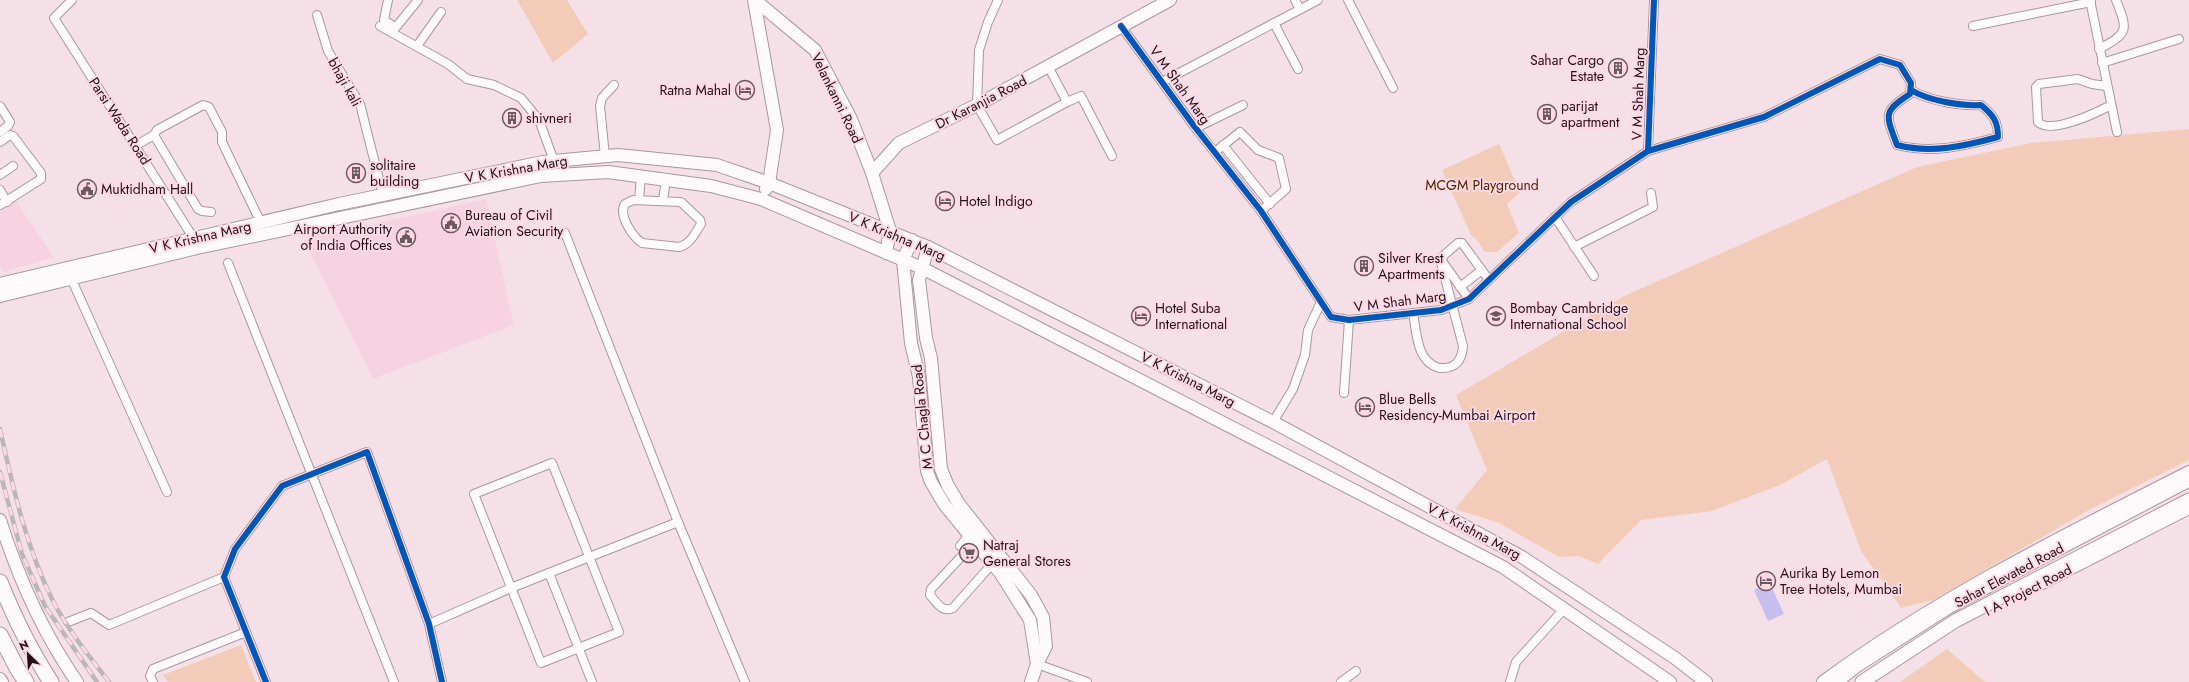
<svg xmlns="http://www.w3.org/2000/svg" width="2189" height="682" font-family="Jost,sans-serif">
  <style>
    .built { fill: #f7d2e0 }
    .green { fill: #f2ccb8 }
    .water { fill: #c6beec }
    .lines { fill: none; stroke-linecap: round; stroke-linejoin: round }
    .street-casing { stroke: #a8989e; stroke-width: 10 }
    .secondary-casing { stroke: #a8989e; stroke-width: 14 }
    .primary-casing { stroke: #a8989e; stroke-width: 15 }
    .highway-casing { stroke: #a8989e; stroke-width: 17 }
    .street { stroke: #fefafc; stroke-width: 8 }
    .secondary { stroke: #fefafc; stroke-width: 12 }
    .primary { stroke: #fefafc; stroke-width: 13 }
    .highway { stroke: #fefafc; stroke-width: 15 }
    .rail-casing { stroke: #bbb6b8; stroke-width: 4.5 }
    .rail { stroke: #ffd7e5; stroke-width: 3; stroke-dasharray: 9; stroke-linecap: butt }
    .cycleway-casing { stroke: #ffd7e5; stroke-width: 8 }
    .cycleway { stroke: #0057b8; stroke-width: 6 }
    .labels { text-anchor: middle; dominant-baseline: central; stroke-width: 4; stroke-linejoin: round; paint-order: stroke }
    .poi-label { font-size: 14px; fill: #1f1217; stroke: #ffd7e5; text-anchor: start }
    .street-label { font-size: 14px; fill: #1f1217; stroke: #ffd7e5 }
    .park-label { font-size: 14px; fill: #4a2701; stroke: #ffd7e5 }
  </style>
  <rect width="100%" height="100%" fill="#f6e0e8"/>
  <!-- built -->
  <g class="built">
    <path d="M486,199L514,325L373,379L304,240Z"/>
    <path d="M16,201L54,257L4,272L0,266V208Z"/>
  </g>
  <!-- green -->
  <g class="green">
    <path d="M517,0H567L588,34L553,63Z"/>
    <path d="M2189,129V460L2089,510L1933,600L1901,608L1861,551L1827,459L1780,485L1712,511L1641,520L1598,564L1579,556L1559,557L1499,523L1455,509L1487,470L1456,395L1624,296L1917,167L2031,143Z"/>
    <path d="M1499,144L1520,192L1507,204L1519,233L1497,252H1485L1477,240L1471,235L1442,170Z"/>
    <path d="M241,645L256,682H168L163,675Z"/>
    <path d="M1947,649L1985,682H1900Z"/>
  </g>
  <!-- water -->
  <path class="water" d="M1770,583L1784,614L1768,621L1754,590Z"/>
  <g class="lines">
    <!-- street casing -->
    <g class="street-casing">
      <g id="street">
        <path d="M72,0L54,18L196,242"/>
        <path d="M388,0L384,20L395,27"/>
        <path d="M998,0L988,22L979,50L977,105L997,140L1067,102L1048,66"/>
        <path d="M1295,0L1300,9"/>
        <path d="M1348,0L1393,88"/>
        <path d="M2090,0L2117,132"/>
        <path d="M317,15L328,51L360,104L383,195"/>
        <path d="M1274,23L1298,69"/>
        <path d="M380,26L448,64L467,79L494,85L521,98L539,120L554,161"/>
        <path d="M1121,26L1194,126L1261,211L1331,317L1349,320L1441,310L1469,299L1571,202L1648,151L1654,0"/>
        <path d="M1973,26L2091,2"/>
        <path d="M392,32L418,0"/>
        <path d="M417,46L441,12"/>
        <path d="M2099,49C2129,33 2128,30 2116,0"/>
        <path d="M2102,63L2179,39"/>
        <path d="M1162,82L1318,0"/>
        <path d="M2107,86L2092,84L2078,79L2039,84L2036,87L2038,122C2051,135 2098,112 2111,105"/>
        <path d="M1067,102L1081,96L1112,156"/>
        <path d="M0,106L10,122L8,126L0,132"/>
        <path d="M1196,128L1243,105"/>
        <path d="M154,135L157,130L203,105L209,107L222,132V142L261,223"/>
        <path d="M0,142L10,135L13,136L41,173V179L0,205"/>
        <path d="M1223,145L1270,204"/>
        <path d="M135,146L154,135L198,209L202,211L211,212"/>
        <path d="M1648,151L1764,117L1880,59L1900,65L1911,83L1910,94C1882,112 1886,115 1897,145C1931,154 1965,146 1998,137C1998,121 1993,115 1981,105C1961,106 1929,101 1911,90"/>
        <path d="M1215,152L1240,132L1258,150L1279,158L1286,189L1261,211"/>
        <path d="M605,156L600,106L602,98L614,85"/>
        <path d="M0,175L13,166"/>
        <path d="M0,190L7,202"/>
        <path d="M633,200L681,202L700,220L701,224C695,233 691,244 679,247L642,243C632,236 618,215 625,204Z"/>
        <path d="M639,200L641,176"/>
        <path d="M663,201L666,179"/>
        <path d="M1555,217L1594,276"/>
        <path d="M565,233L678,522L745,682"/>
        <path d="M1574,247L1653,207L1651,193"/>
        <path d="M228,263L394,682"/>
        <path d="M71,278L167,492"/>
        <path d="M1460,287L1482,270"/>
        <path d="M1469,299L1442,261L1443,256L1458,243H1462L1489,280"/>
        <path d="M1413,313C1417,333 1416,361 1439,368C1455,369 1462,361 1463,346L1440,259"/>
        <path d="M1344,393L1349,320"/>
        <path d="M1273,422L1293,389L1305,355L1308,330L1321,302"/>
        <path d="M552,463L619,632L541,663L474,494Z"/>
        <path d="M974,543L931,589L930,595C937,603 942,613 953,608L992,564"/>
        <path d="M960,546L968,536"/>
        <path d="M549,573L592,682"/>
        <path d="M68,622L91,613L109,625L224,577"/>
        <path d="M429,624L511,588L678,522"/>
        <path d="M1037,664L1087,682"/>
        <path d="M153,682L150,676L153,669L246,632"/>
        <path d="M266,682L224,577L235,549L282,486L367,452L429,624L442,682"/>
        <path d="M1341,682L1356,671"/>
        <path d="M1510,682L1516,662L1564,609"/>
      </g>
    </g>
    <!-- secondary casing -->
    <g class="secondary-casing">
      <g id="secondary">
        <path d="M754,0L777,130L769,183L766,189"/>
        <path d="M755,0L815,50L851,119L872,173L890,231L886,253"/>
        <path d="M872,173L899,143L977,105L1170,0"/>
        <path d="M912,240L903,260L911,343L919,377L927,471L931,482L944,504L1001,574L1030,620L1037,664L1031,682"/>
        <path d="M928,247L919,280L926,338L931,358L941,469L948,486L959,504L1031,595L1043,617L1046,646L1037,664"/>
        <path d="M0,284L339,204L543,162L618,155L717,165L769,183L928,247L1273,422L1522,557L1675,658L1706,682"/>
        <path d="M0,296L197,248L541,176L608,172L711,186L761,199L922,268L1503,567L1670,682"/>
        <path d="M0,520C18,577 43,633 77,682"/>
        <path d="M2040,584L2189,508"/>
        <path d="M0,679L2,682"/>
        <path d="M1823,682C1937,598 2063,536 2189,472"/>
      </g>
    </g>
    <!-- primary casing -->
    <g class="primary-casing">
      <g id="primary">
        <path d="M1836,682L1856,666L1950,606L2189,480"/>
        <path d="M1862,682L1955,621L2189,500"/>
      </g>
    </g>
    <!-- highway casing -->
    <g class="highway-casing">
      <g id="highway">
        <path d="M0,582C14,617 30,650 51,682"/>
        <path d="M0,635L17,668L26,682"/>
      </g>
    </g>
    <!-- street -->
    <use href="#street" class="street"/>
    <!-- secondary -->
    <use href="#secondary" class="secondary"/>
    <!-- primary -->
    <use href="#primary" class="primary"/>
    <!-- highway -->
    <use href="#highway" class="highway"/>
    <!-- rail casing -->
    <g class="rail-casing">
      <g id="rail">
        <path d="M0,429C13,488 26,547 53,601C68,630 89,656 109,682"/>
        <path d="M0,472L22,554L45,606L97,682"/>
      </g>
    </g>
    <!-- rail -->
    <use href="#rail" class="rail"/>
    <!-- cycleway casing -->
    <g class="cycleway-casing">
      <g id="cycleway">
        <path d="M1121,26L1194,126L1261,211L1331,317L1349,320L1441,310L1469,299L1571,202L1648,151L1654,0"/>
        <path d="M1648,151L1764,117L1880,59L1900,65L1911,83L1910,94C1882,112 1886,115 1897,145C1931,154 1965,146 1998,137C1998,121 1993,115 1981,105C1961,106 1929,101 1911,90"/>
        <path d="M266,682L224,577L235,549L282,486L367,452L429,624L442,682"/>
      </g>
    </g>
    <!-- cycleway -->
    <use href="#cycleway" class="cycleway"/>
  </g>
  <!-- icons -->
  <defs>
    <g id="building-ring" transform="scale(1)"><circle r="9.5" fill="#ffd7e5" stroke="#6a5a60" stroke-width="1.5"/><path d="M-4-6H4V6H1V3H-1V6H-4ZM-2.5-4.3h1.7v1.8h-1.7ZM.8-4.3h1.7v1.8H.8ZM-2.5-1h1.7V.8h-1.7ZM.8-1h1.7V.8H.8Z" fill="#6a5a60"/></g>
    <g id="hotel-ring" transform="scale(1)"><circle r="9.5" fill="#ffd7e5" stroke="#6a5a60" stroke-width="1.5"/><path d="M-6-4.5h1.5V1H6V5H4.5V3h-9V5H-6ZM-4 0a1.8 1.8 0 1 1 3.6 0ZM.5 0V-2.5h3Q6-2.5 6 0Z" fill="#6a5a60"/></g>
    <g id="civic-ring" transform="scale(1)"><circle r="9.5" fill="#ffd7e5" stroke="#6a5a60" stroke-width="1.5"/><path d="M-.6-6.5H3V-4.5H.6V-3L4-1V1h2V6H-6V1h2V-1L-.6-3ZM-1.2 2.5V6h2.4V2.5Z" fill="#6a5a60"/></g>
    <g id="school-ring" transform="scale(1)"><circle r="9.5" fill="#ffd7e5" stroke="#6a5a60" stroke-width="1.5"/><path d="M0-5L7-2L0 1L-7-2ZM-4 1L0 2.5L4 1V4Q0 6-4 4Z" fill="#6a5a60"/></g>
    <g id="supermarket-ring" transform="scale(1)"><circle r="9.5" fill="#ffd7e5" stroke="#6a5a60" stroke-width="1.5"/><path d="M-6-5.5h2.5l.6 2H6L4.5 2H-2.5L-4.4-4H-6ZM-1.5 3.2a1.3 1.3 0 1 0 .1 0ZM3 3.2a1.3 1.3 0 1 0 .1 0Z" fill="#6a5a60"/></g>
  </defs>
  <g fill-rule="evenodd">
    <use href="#building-ring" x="1618" y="68"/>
    <use href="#hotel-ring" x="745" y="90"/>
    <use href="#building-ring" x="1547" y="114"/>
    <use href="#building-ring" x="512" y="118"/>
    <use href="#building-ring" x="356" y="173"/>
    <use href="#civic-ring" x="87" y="189"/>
    <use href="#hotel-ring" x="945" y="201"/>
    <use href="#civic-ring" x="451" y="223"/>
    <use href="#civic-ring" x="406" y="237"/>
    <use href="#building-ring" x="1364" y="266"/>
    <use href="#hotel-ring" x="1141" y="316"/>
    <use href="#school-ring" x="1496" y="316"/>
    <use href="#hotel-ring" x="1365" y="407"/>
    <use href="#supermarket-ring" x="969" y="553"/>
    <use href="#hotel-ring" x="1766" y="581"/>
  </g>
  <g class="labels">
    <!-- poi labels -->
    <g class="poi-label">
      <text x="1604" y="60" text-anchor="end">Sahar Cargo<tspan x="1604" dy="16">Estate</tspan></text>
      <text x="731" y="90" text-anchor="end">Ratna Mahal</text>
      <text x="1561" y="106">parijat<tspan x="1561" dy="16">apartment</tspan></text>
      <text x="526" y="118">shivneri</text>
      <text x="370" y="165">solitaire<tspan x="370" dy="16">building</tspan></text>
      <text x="101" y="189">Muktidham Hall</text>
      <text x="959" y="201">Hotel Indigo</text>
      <text x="465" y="215">Bureau of Civil<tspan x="465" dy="16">Aviation Security</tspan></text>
      <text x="392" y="229" text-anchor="end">Airport Authority<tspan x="392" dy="16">of India Offices</tspan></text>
      <text x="1378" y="258">Silver Krest<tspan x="1378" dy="16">Apartments</tspan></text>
      <text x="1155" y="308">Hotel Suba<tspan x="1155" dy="16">International</tspan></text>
      <text x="1510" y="308">Bombay Cambridge<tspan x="1510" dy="16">International School</tspan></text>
      <text x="1379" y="399">Blue Bells<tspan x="1379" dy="16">Residency-Mumbai Airport</tspan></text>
      <text x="983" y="545">Natraj<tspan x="983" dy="16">General Stores</tspan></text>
      <text x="1780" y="573">Aurika By Lemon<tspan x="1780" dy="16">Tree Hotels, Mumbai</tspan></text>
    </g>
    <!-- street labels -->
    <g class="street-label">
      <text transform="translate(345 82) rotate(61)">bhaji kali</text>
      <text transform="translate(1180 85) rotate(54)">V M Shah Marg</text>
      <text transform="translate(1638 94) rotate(-88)">V M Shah Marg</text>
      <text transform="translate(837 98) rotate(64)">Velankanni Road</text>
      <text transform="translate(981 102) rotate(-27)">Dr Karanjia Road</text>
      <text transform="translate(120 121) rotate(57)">Parsi Wada Road</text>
      <text transform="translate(516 169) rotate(-10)">V K Krishna Marg</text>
      <text transform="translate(897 236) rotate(23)">V K Krishna Marg</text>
      <text transform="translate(200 237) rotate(-13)">V K Krishna Marg</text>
      <text transform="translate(1400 301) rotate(-7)">V M Shah Marg</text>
      <text transform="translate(1188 379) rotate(27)">V K Krishna Marg</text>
      <text transform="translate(922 417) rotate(-96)">M C Chagla Road</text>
      <text transform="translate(1474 531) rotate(28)">V K Krishna Marg</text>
      <text transform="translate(2009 575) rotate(-28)">Sahar Elevated Road</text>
      <text transform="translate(2028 590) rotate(-27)">I A Project Road</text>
    </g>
    <!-- park labels -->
    <g class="park-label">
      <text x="1482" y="185">MCGM Playground</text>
    </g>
  </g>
  <!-- north arrow -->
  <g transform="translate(28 654) rotate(335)" stroke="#ffd7e5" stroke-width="3" paint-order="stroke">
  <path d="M0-3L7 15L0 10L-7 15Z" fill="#1f1217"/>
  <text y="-6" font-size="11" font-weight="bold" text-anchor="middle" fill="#1f1217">N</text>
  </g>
</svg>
